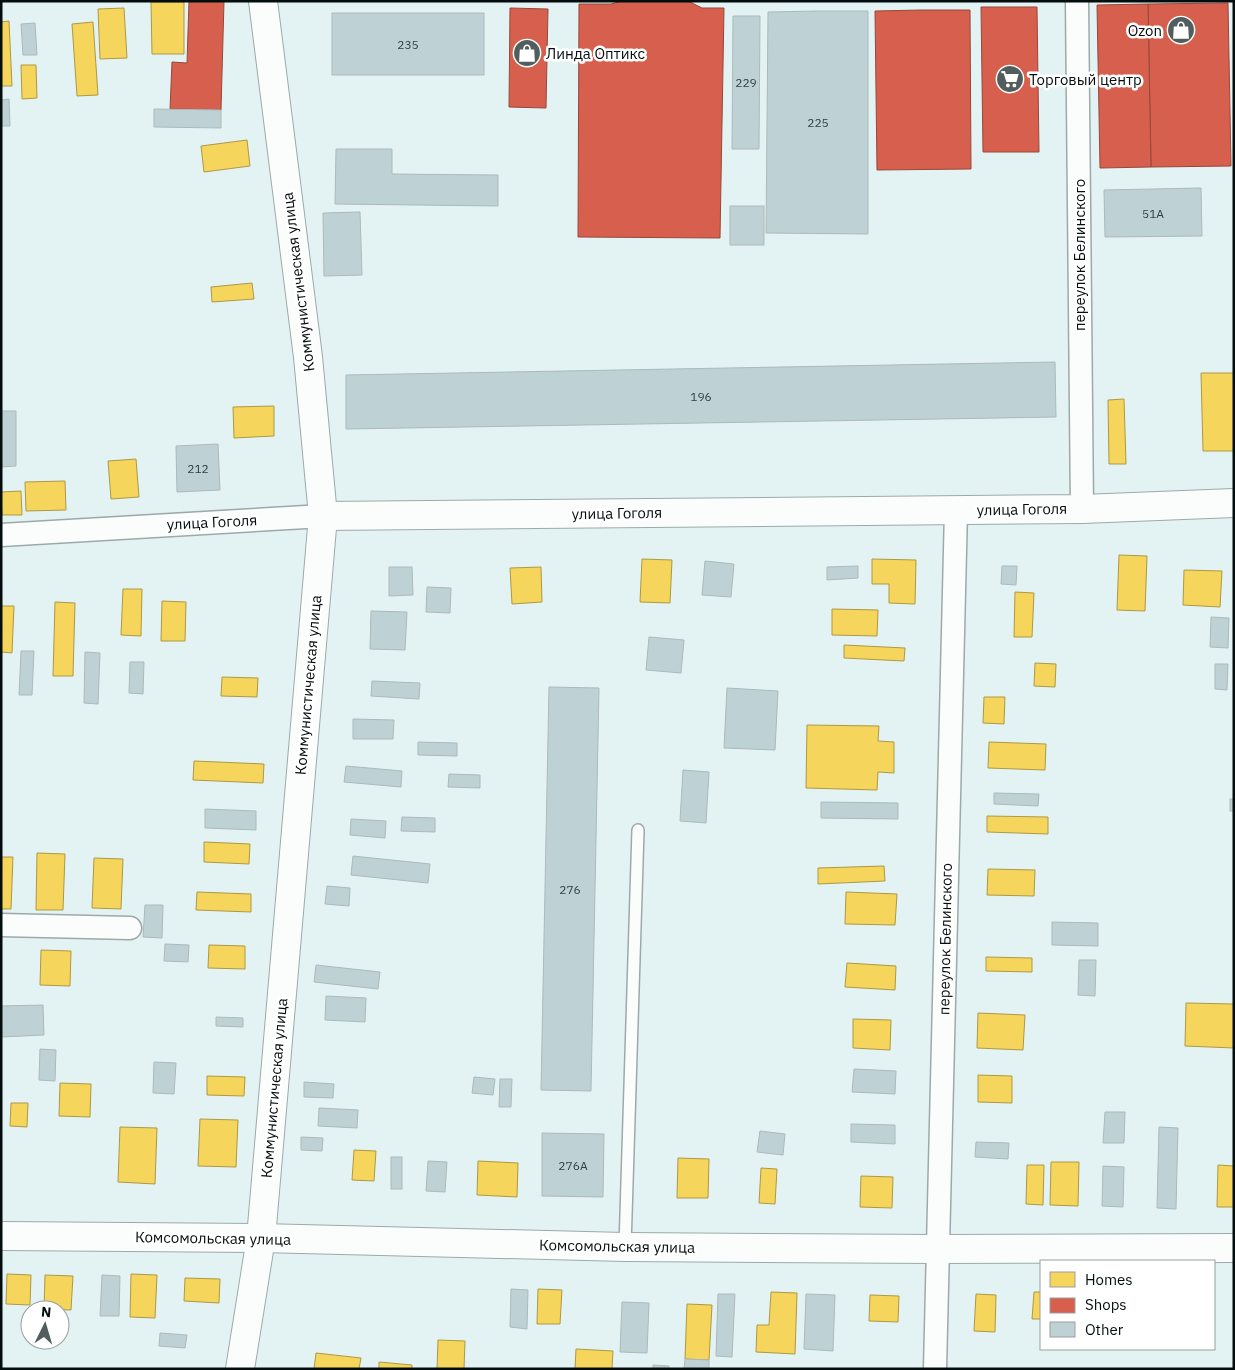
<svg xmlns="http://www.w3.org/2000/svg" width="1235" height="1370" font-family="'IBM Plex Sans',sans-serif">
  <style>
    .homes { fill: #f6d55c; stroke: #ad9945 }
    .shops { fill: #d6604d; stroke: #97473a }
    .building { fill: #bed2d6; stroke: #adb9ba }
    .lines { fill: none; stroke-linecap: round; stroke-linejoin: round }
    .lane-casing { stroke: #9da9a9; stroke-width: 14 }
    .street-casing { stroke: #9da9a9; stroke-width: 25 }
    .secondary-casing { stroke: #9da9a9; stroke-width: 30 }
    .lane { stroke: #fbfdfd; stroke-width: 11 }
    .street { stroke: #fbfdfd; stroke-width: 22 }
    .secondary { stroke: #fbfdfd; stroke-width: 28 }
    .labels { text-anchor: middle; dominant-baseline: central; stroke-width: 5; stroke-linejoin: round; paint-order: stroke }
    .number-label { font-size: 12px; fill: #323e40 }
    .poi-label { font-size: 15px; fill: #040d0e; stroke: #fff; text-anchor: start }
    .street-label { font-size: 15px; fill: #040d0e; stroke: #fff }
  </style>
  <rect width="100%" height="100%" fill="#e3f3f3"/>
  <!-- homes -->
  <g class="homes">
    <path d="M151,2H184V54H152Z"/>
    <path d="M124,8L127,58L100,59L98,9Z"/>
    <path d="M9,21L12,86H1V22Z"/>
    <path d="M93,22L98,95L77,96L72,24Z"/>
    <path d="M21,65H36L37,98L22,99Z"/>
    <path d="M247,140L250,166L204,172L201,146Z"/>
    <path d="M252,283L254,299L212,302L211,287Z"/>
    <path d="M1201,373H1234V451H1203Z"/>
    <path d="M1124,399L1126,464H1109L1108,400Z"/>
    <path d="M274,406V436L234,438L233,407Z"/>
    <path d="M136,459L139,497L111,499L108,461Z"/>
    <path d="M65,481L66,510L26,511L25,482Z"/>
    <path d="M21,491L22,515H2L1,492Z"/>
    <path d="M1119,555L1147,556L1145,611L1117,610Z"/>
    <path d="M642,559L672,560L670,603L640,602Z"/>
    <path d="M872,559L916,560L915,604L889,603V584H872Z"/>
    <path d="M541,567L542,602L512,604L510,568Z"/>
    <path d="M1184,570L1222,571L1220,607L1183,605Z"/>
    <path d="M123,589H142L141,636L121,635Z"/>
    <path d="M1015,592L1034,593L1032,637H1014Z"/>
    <path d="M162,601L186,602L185,641H161Z"/>
    <path d="M55,602L75,603L73,676H53Z"/>
    <path d="M1,606H14L12,653L1,652Z"/>
    <path d="M832,609L878,610L877,636L832,635Z"/>
    <path d="M844,645L905,648L904,661L844,658Z"/>
    <path d="M1035,663L1056,664L1055,687L1034,686Z"/>
    <path d="M222,677L258,678L257,697L221,696Z"/>
    <path d="M984,697H1005L1004,724L983,723Z"/>
    <path d="M807,725L879,726L878,741L894,742V773L878,772L877,790L806,788Z"/>
    <path d="M989,742L1046,744L1045,770L988,768Z"/>
    <path d="M194,761L264,764L263,783L193,780Z"/>
    <path d="M987,816L1048,817V834L987,832Z"/>
    <path d="M204,842L250,844L249,864L204,862Z"/>
    <path d="M37,853L65,854L63,910H36Z"/>
    <path d="M1,857H13L11,909H1Z"/>
    <path d="M94,858L123,859L121,909L92,908Z"/>
    <path d="M884,866L885,881L818,884V868Z"/>
    <path d="M988,869L1035,870L1034,896L987,895Z"/>
    <path d="M197,892L251,894V912L196,910Z"/>
    <path d="M846,892L897,894L895,925L845,924Z"/>
    <path d="M209,945L245,946V969L208,968Z"/>
    <path d="M41,950L71,951L70,986L40,985Z"/>
    <path d="M986,957L1032,958V972L986,971Z"/>
    <path d="M847,963L896,966L895,990L845,987Z"/>
    <path d="M1186,1003L1234,1004V1048L1185,1046Z"/>
    <path d="M978,1013L1025,1015L1023,1050L977,1048Z"/>
    <path d="M853,1019L891,1020L890,1050L853,1048Z"/>
    <path d="M978,1075L1012,1076V1103L978,1102Z"/>
    <path d="M207,1076L245,1077L244,1096L207,1095Z"/>
    <path d="M60,1083L91,1084L90,1117L59,1116Z"/>
    <path d="M11,1103H28L27,1127L10,1126Z"/>
    <path d="M200,1119L238,1120L236,1167L198,1166Z"/>
    <path d="M120,1127L157,1128L155,1184L118,1182Z"/>
    <path d="M354,1150L376,1151L374,1181L352,1180Z"/>
    <path d="M678,1158L709,1159L708,1198H677Z"/>
    <path d="M478,1161L518,1163L517,1197L477,1195Z"/>
    <path d="M1051,1162H1079L1078,1206L1050,1205Z"/>
    <path d="M1027,1165H1044L1043,1205L1026,1204Z"/>
    <path d="M1218,1165L1234,1166V1207H1217Z"/>
    <path d="M761,1168L777,1169L775,1204L759,1203Z"/>
    <path d="M861,1176L893,1177L892,1208L860,1207Z"/>
    <path d="M7,1274L31,1275L30,1305L6,1304Z"/>
    <path d="M131,1274L157,1275L155,1318L130,1317Z"/>
    <path d="M45,1275L73,1276L71,1310L44,1309Z"/>
    <path d="M185,1278L220,1279L219,1303L184,1301Z"/>
    <path d="M538,1289L562,1290L560,1324H537Z"/>
    <path d="M771,1292L797,1293L795,1354L756,1352L757,1325H769Z"/>
    <path d="M1034,1292H1041V1319H1032Z"/>
    <path d="M976,1294L996,1295L995,1332L974,1331Z"/>
    <path d="M870,1295L899,1296L898,1322L869,1321Z"/>
    <path d="M687,1304L712,1305L709,1360L685,1359Z"/>
    <path d="M438,1340L465,1341L464,1369H437Z"/>
    <path d="M576,1349L613,1351L612,1369H575Z"/>
    <path d="M316,1353L361,1358L359,1369H314Z"/>
    <path d="M379,1362L412,1365V1369H379Z"/>
  </g>
  <!-- shops -->
  <g class="shops">
    <path d="M189,1H224L221,110L170,109L172,62L187,63Z"/>
    <path d="M622,1H688L702,8H724L720,238L578,237L579,4H611Z"/>
    <path d="M1228,3L1231,166L1151,167L1148,4Z"/>
    <path d="M1148,4L1151,167L1100,168L1097,5Z"/>
    <path d="M981,7H1037L1039,152H983Z"/>
    <path d="M510,8L548,9L546,108L509,107Z"/>
    <path d="M921,10H970L971,169L877,170L875,11Z"/>
  </g>
  <!-- building -->
  <g class="building">
    <path d="M817,11H868V234L766,233L768,12Z"/>
    <rect x="332" y="13" width="152" height="62"/>
    <path d="M733,16H760L759,149H732Z"/>
    <path d="M35,23L37,55H23L21,24Z"/>
    <path d="M9,99L10,126H1V100Z"/>
    <path d="M154,109L221,110V128L154,127Z"/>
    <path d="M336,149H392V174L498,175V206L335,204Z"/>
    <path d="M1201,188L1202,236L1105,237L1104,190Z"/>
    <rect x="730" y="206" width="34" height="39"/>
    <path d="M360,212L362,275L324,276L323,213Z"/>
    <path d="M1055,362L1056,417L346,429V375Z"/>
    <path d="M1,411H16V466L1,467Z"/>
    <path d="M218,444L220,490L177,492L176,446Z"/>
    <path d="M705,561L734,564L731,597L702,595Z"/>
    <path d="M858,566V578L827,580V567Z"/>
    <path d="M1002,566H1017L1016,585L1001,584Z"/>
    <path d="M389,567H412L413,595L389,596Z"/>
    <path d="M427,587L451,588L450,613L426,612Z"/>
    <path d="M371,611L407,612L405,650L370,649Z"/>
    <path d="M1211,617L1229,618L1228,648L1210,647Z"/>
    <path d="M649,637L684,640L681,673L646,670Z"/>
    <path d="M21,651H34L32,695H19Z"/>
    <path d="M85,652L100,653L98,704L84,703Z"/>
    <path d="M130,662H144L143,694L129,693Z"/>
    <path d="M1215,664H1228L1227,690L1215,689Z"/>
    <path d="M372,681L420,683L419,699L371,696Z"/>
    <path d="M549,687L599,688L591,1091L541,1090Z"/>
    <path d="M727,688L778,691L775,750L724,748Z"/>
    <path d="M353,719L394,720L393,739H353Z"/>
    <path d="M418,742L457,743V756L418,755Z"/>
    <path d="M346,766L402,771L401,787L344,782Z"/>
    <path d="M683,770L709,772L706,823L680,821Z"/>
    <path d="M449,774L480,775V788L448,787Z"/>
    <path d="M994,793L1039,794L1038,806L994,804Z"/>
    <rect x="1230" y="799" width="4" height="12"/>
    <path d="M821,802L898,803V819L821,818Z"/>
    <path d="M205,809L256,811V830L205,828Z"/>
    <path d="M402,817L435,818V832L401,831Z"/>
    <path d="M351,819L386,821L385,838L350,835Z"/>
    <path d="M353,856L430,864L428,883L351,875Z"/>
    <path d="M327,886L350,888L349,906L325,904Z"/>
    <path d="M145,905H163L162,938L143,937Z"/>
    <path d="M1052,922L1098,923V946L1052,945Z"/>
    <path d="M165,944L189,945L188,962L164,961Z"/>
    <path d="M1079,960H1096L1095,996L1078,995Z"/>
    <path d="M316,965L380,972L378,989L314,982Z"/>
    <path d="M326,996L366,998L365,1022L325,1020Z"/>
    <path d="M43,1005L44,1035L1,1037V1006Z"/>
    <path d="M216,1017L243,1018V1027L216,1026Z"/>
    <path d="M40,1049L56,1050L55,1081L39,1080Z"/>
    <path d="M154,1062L176,1063L174,1094L153,1093Z"/>
    <path d="M854,1069L896,1071L895,1094L852,1092Z"/>
    <path d="M474,1077L495,1079L493,1095L472,1093Z"/>
    <path d="M500,1079H512L511,1107H499Z"/>
    <path d="M304,1082L334,1084L333,1098L304,1097Z"/>
    <path d="M319,1108L358,1110L357,1128L318,1126Z"/>
    <path d="M1105,1112H1125L1124,1143H1103Z"/>
    <path d="M851,1124L895,1125V1144L851,1142Z"/>
    <path d="M1159,1127L1178,1128L1176,1209L1157,1208Z"/>
    <path d="M760,1131L785,1134L783,1155L757,1152Z"/>
    <path d="M542,1133L604,1134L603,1197L542,1196Z"/>
    <path d="M301,1137L323,1138L322,1151L301,1150Z"/>
    <path d="M976,1142L1009,1143L1008,1159L975,1157Z"/>
    <rect x="391" y="1157" width="11" height="32"/>
    <path d="M428,1161L447,1162L445,1192L426,1191Z"/>
    <path d="M1103,1166L1124,1167L1123,1207L1102,1206Z"/>
    <path d="M102,1275L120,1276L119,1316H100Z"/>
    <path d="M511,1289L528,1290L527,1329L510,1327Z"/>
    <path d="M718,1294H735L732,1357L716,1356Z"/>
    <path d="M806,1294L835,1295L833,1351L804,1349Z"/>
    <path d="M622,1302L649,1303L647,1353L620,1352Z"/>
    <path d="M160,1333L187,1335L185,1348L159,1346Z"/>
    <path d="M685,1359L709,1360V1369H684Z"/>
    <path d="M653,1365L669,1366V1369H653Z"/>
  </g>
  <g class="lines">
    <!-- lane casing -->
    <g class="lane-casing">
      <path id="lane" d="M625,1247L638,830"/>
    </g>
    <!-- street casing -->
    <g class="street-casing">
      <g id="street">
        <path d="M1077,1L1082,509"/>
        <path d="M1,535L323,516"/>
        <path d="M1,925L130,928"/>
        <path d="M935,1369L956,510"/>
      </g>
    </g>
    <!-- secondary casing -->
    <g class="secondary-casing">
      <g id="secondary">
        <path d="M323,516L1082,509L1234,503"/>
        <path d="M1,1236L261,1238L625,1247L937,1249L1234,1248"/>
        <path d="M240,1369L261,1238L323,516L308,357L263,1"/>
      </g>
    </g>
    <!-- lane -->
    <use href="#lane" class="lane"/>
    <!-- street -->
    <use href="#street" class="street"/>
    <!-- secondary -->
    <use href="#secondary" class="secondary"/>
  </g>
  <!-- icons -->
  <defs>
    <g id="shop-disc" transform="scale(1.4375)"><circle r="9.5" fill="#525e5e" stroke="#fff"/><path d="M-5-2.5h2.3a2.7 3.5 0 0 1 5.4 0H5L5.5 6h-11ZM-1.5-2.5h3a1.5 2.3 0 0 0-3 0Z" fill="#fff"/></g>
    <g id="supermarket-disc" transform="scale(1.4375)"><circle r="9.5" fill="#525e5e" stroke="#fff"/><path d="M-6-5.5h2.5l.6 2H6L4.5 2H-2.5L-4.4-4H-6ZM-1.5 3.2a1.3 1.3 0 1 0 .1 0ZM3 3.2a1.3 1.3 0 1 0 .1 0Z" fill="#fff"/></g>
  </defs>
  <g fill-rule="evenodd">
    <use href="#shop-disc" x="1181" y="30"/>
    <use href="#shop-disc" x="527" y="53"/>
    <use href="#supermarket-disc" x="1010" y="79"/>
  </g>
  <g class="labels">
    <!-- number labels -->
    <g class="number-label">
      <text x="408" y="44">235</text>
      <text x="746" y="82">229</text>
      <text x="818" y="122">225</text>
      <text x="1153" y="213">51А</text>
      <text x="701" y="396">196</text>
      <text x="198" y="468">212</text>
      <text x="570" y="889">276</text>
      <text x="573" y="1165">276А</text>
    </g>
    <!-- poi labels -->
    <g class="poi-label">
      <text x="1162" y="30" text-anchor="end">Ozon</text>
      <text x="546" y="53">Линда Оптикс</text>
      <text x="1029" y="79">Торговый центр</text>
    </g>
    <!-- street labels -->
    <g class="street-label">
      <text transform="translate(1079 255) rotate(-90)">переулок Белинского</text>
      <text transform="translate(298 282) rotate(-97)">Коммунистическая улица</text>
      <text transform="translate(1022 509) rotate(-1)">улица Гоголя</text>
      <text transform="translate(617 513) rotate(-1)">улица Гоголя</text>
      <text transform="translate(212 522) rotate(-3)">улица Гоголя</text>
      <text transform="translate(308 685) rotate(-85)">Коммунистическая улица</text>
      <text transform="translate(945 939) rotate(-89)">переулок Белинского</text>
      <text transform="translate(274 1088) rotate(-85)">Коммунистическая улица</text>
      <text transform="translate(213 1238) rotate(1)">Комсомольская улица</text>
      <text transform="translate(617 1246) rotate(1)">Комсомольская улица</text>
    </g>
  </g>
  <!-- border -->
  <rect width="1235" height="1370" fill="none" stroke="#040d0e" stroke-width="5"/>
  <!-- legend -->
  <rect x="1040" y="1260" width="175" height="90" fill="#ffffff" stroke="#9b9e9f"/>
  <rect x="1050" y="1272" width="25" height="15" fill="#f6d55c" stroke="#9b9e9f"/>
  <text x="1085" y="1285" font-size="15" fill="#040d0e">Homes</text>
  <rect x="1050" y="1298" width="25" height="15" fill="#d6604d" stroke="#9b9e9f"/>
  <text x="1085" y="1310" font-size="15" fill="#040d0e">Shops</text>
  <rect x="1050" y="1322" width="25" height="15" fill="#bed2d6" stroke="#9b9e9f"/>
  <text x="1085" y="1335" font-size="15" fill="#040d0e">Other</text>
  <!-- north arrow -->
  <g transform="translate(45 1325) rotate(5)"><circle r="24" fill="#ffffff" stroke="#9b9e9f"/>
  <path d="M0-4L9 19L0 12L-9 19Z" fill="#525e5e"/>
  <text y="-8" font-size="14" font-weight="bold" text-anchor="middle" fill="#040d0e">N</text>
  </g>
</svg>
